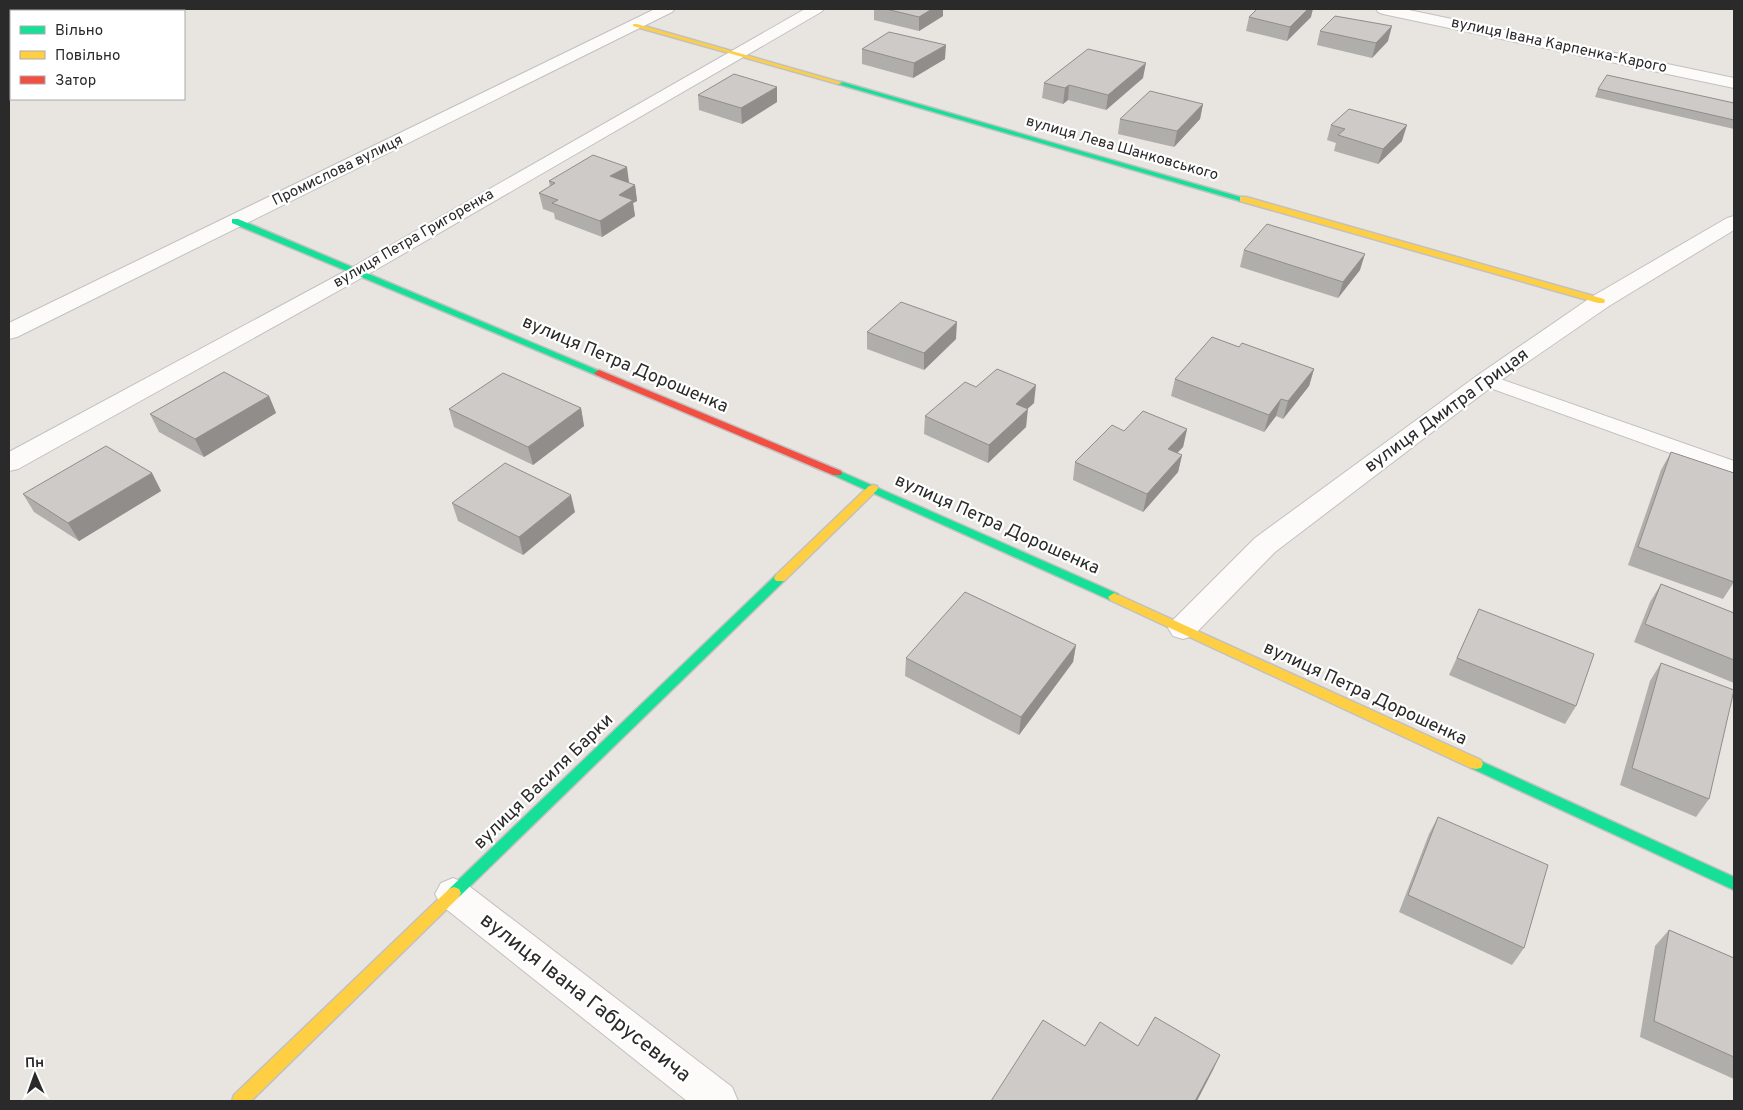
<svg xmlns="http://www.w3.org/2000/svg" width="1743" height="1110" font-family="Overpass,sans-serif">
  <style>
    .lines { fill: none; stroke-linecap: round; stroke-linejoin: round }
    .lane-casing { stroke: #c2c1c1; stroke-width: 2 }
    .street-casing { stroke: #c2c1c1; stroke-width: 2 }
    .fast-casing { stroke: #c2c1c1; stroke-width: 3 }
    .slow-casing { stroke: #c2c1c1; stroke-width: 3 }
    .jam-casing { stroke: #c2c1c1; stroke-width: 3 }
    .lane { fill: #fcfbfa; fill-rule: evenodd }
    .street { fill: #fcfbfa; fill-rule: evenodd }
    .fast { fill: #16e098; fill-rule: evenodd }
    .slow { fill: #ffcf43; fill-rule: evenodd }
    .jam { fill: #f24e42; fill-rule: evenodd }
    .wall { fill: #b0aeab }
    .shaded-wall { fill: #908d8b }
    .building { fill: #cdcac7; stroke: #908d8b }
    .labels { text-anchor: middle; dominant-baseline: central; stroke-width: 4.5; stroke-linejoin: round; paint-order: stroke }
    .far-street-label { font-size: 15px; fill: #2a2a2a; stroke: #fff }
    .street-label { font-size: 18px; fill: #2a2a2a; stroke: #fff }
    .near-street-label { font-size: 21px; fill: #2a2a2a; stroke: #fff }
  </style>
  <rect width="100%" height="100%" fill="#e8e4e0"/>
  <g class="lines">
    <!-- lane casing -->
    <g class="lane-casing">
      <path id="lane" d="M1486,374L1734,461V476L1479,384L1476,380L1479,376Z"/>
    </g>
    <!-- street casing -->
    <g class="street-casing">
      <g id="street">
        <path d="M655,9H675L672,12L17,337L9,339V323Z"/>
        <path d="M805,9H824L821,12L365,276L18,469L9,471V452L351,268Z"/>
        <path d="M1376,9H1404L1734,78V88L1383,14L1378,12Z"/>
        <path d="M1734,216V230L1609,306L1494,385L1275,552L1193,636L1183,639L1173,636L1168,628L1173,620L1255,538L1478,375L1593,296L1727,218Z"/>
        <path d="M453,878L465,883L732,1087L738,1101H687L441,905L435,894L441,883Z"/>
      </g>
    </g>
    <!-- fast casing -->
    <g class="fast-casing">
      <g id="fast">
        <path d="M838,82H842L1247,199L1240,201L838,84Z"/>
        <path d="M232,219H238L604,373L602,375H596L232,223Z"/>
        <path d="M837,470L1118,594L1120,597L1118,600H1110L833,475L832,473L833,471Z"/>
        <path d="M780,574L786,578L784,581L459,897L454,899L449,897L447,893L449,889L776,575Z"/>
        <path d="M1476,759L1734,877V890L1471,768L1469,764L1471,760Z"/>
      </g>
    </g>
    <!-- slow casing -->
    <g class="slow-casing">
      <g id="slow">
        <path d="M633,24H637L843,83L838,84L633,26Z"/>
        <path d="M1240,197H1246L1604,299L1605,301L1604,303H1598L1240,201Z"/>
        <path d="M873,485L877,486L878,488L877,490L784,581H776L774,578L776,575L869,486Z"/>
        <path d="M1114,593L1481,760L1483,764L1481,768L1476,769L1471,768L1110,600L1108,597Z"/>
        <path d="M454,887L459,889L461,893L459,897L251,1101H232L234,1095L449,889Z"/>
      </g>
    </g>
    <!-- jam casing -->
    <g class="jam-casing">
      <path id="jam" d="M599,370L841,471L842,473L841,475H833L596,375L594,373Z"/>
    </g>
    <!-- lane -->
    <use href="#lane" class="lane"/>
    <!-- street -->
    <use href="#street" class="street"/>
    <!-- fast -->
    <use href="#fast" class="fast"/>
    <!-- slow -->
    <use href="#slow" class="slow"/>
    <!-- jam -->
    <use href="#jam" class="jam"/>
  </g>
  <!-- wall -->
  <g class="wall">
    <path d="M874,9H943V16L919,31L874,20Z"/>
    <path d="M1249,17H1311L1287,41L1246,31Z"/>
    <path d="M1320,31L1388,41L1372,58L1317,45Z"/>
    <path d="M862,49L945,59L913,78L862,64Z"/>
    <path d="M1143,78L1106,110L1068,100L1063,104L1042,98L1044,83Z"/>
    <path d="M1598,89L1734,103V129L1595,97Z"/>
    <path d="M698,95L777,102L742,124L699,110Z"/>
    <path d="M1203,104L1200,119L1174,147L1118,134L1120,119Z"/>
    <path d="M1331,125L1402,141L1378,164L1334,151L1336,143L1327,140Z"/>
    <path d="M549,181L629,182L628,183L635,185L637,201L633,203L635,216L602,237L555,219L554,213L543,209L539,193L550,187Z"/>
    <path d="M1244,250L1360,270L1338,298L1240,267Z"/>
    <path d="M867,332L956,339L924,370L867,349Z"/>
    <path d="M1239,347L1314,369L1309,386L1283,419L1276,416L1264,432L1171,396L1175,379Z"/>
    <path d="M976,387L1034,403L1027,409L1026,427L988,463L924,434L925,416Z"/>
    <path d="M269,396L276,413L204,457L159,432L150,414Z"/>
    <path d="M581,408L584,426L533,465L454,427L449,409Z"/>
    <path d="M1187,429L1183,447L1177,453L1182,455L1178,472L1143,512L1073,480L1075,462L1124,431Z"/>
    <path d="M1671,452L1734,582L1723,599L1628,565L1661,470Z"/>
    <path d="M152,473L161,491L79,541L34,512L23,494Z"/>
    <path d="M452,503L575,512L523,555L458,521Z"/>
    <path d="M1661,584L1734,613V683L1634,642L1650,602Z"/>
    <path d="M1479,609L1576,706L1565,724L1449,675Z"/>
    <path d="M1076,645L1073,662L1019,735L905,676L906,658Z"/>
    <path d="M1661,663L1709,799L1696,817L1620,785L1650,681Z"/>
    <path d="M1438,817L1524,948L1512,965L1399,912L1429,834Z"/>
    <path d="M1669,930L1734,958V1079L1640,1037L1655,946Z"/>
  </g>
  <!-- shaded-wall -->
  <g class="shaded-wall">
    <path d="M929,9H943V16L919,31V17Z"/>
    <path d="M1308,9H1313L1311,17L1287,41L1290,27Z"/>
    <path d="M1392,26L1388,41L1372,58L1376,43Z"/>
    <path d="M946,45L945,59L913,78L914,63Z"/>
    <path d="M1146,63L1143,78L1106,110L1108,95Z"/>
    <path d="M1069,85L1068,100L1063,104L1065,88Z"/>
    <path d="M777,87V102L742,124L741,108Z"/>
    <path d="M1203,104L1200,119L1174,147L1177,131Z"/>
    <path d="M1407,125L1402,141L1378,164L1383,149Z"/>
    <path d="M627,167L629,182L612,192L610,176Z"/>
    <path d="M635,185L637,201L633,203L635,216L602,237L600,221L619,195Z"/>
    <path d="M1365,254L1360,270L1338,298L1343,282Z"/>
    <path d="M957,322L956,339L924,370V353Z"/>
    <path d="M1314,369L1309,386L1283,419L1288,401Z"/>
    <path d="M1036,385L1034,403L1014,421L1016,404Z"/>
    <path d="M269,396L276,413L204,457L195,439Z"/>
    <path d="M1281,399L1276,416L1264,432L1269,415Z"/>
    <path d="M581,408L584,426L533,465L528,447Z"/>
    <path d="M1028,409L1026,427L988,463L989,445Z"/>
    <path d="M1187,429L1183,447L1164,467L1168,449Z"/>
    <path d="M1182,455L1178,472L1143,512L1147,494Z"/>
    <path d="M152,473L161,491L79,541L68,523Z"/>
    <path d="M571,495L575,512L523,555L519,537Z"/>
    <path d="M1076,645L1073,662L1019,735L1021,717Z"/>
    <path d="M1220,1055L1213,1070L1197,1101H1195Z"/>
  </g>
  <!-- building -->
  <g class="building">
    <path d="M886,9H932L919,17Z"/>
    <path d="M1257,9H1308L1290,27L1249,17Z"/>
    <path d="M1335,16L1392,26L1376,43L1320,31Z"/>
    <path d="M889,32L946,45L914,63L862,49Z"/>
    <path d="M1088,49L1146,63L1108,95L1069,85L1065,88L1044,83Z"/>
    <path d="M734,74L777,87L741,108L698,95Z"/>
    <path d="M1607,75L1734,103V120L1598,89Z"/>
    <path d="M1150,91L1203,104L1177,131L1120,119Z"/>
    <path d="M1349,109L1407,125L1383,149L1338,135L1345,129L1331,125Z"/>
    <path d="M593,155L627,167L610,176L635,185L619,195L633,200L600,221L552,203L558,200L539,193L555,183L549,181Z"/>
    <path d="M1267,224L1365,254L1343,282L1244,250Z"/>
    <path d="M901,302L957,322L924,353L867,332Z"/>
    <path d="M1212,337L1239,347L1242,343L1314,369L1288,401L1281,399L1269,415L1175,379Z"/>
    <path d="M997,369L1036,385L1016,404L1028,409L989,445L925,416L965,382L976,387Z"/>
    <path d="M224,372L269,396L195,439L150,414Z"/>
    <path d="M503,373L581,408L528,447L449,409Z"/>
    <path d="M1143,411L1187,429L1168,449L1182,455L1147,494L1075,462L1112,425L1124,431Z"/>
    <path d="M106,446L152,473L68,523L23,494Z"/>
    <path d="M1671,452L1734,473V582L1638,547Z"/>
    <path d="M505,463L571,495L519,537L452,503Z"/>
    <path d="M1661,584L1734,613V660L1645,624Z"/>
    <path d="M965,592L1076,645L1021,717L906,658Z"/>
    <path d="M1479,609L1594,654L1576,706L1457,658Z"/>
    <path d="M1661,663L1734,690L1709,799L1632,768Z"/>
    <path d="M1438,817L1548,865L1524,948L1408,895Z"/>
    <path d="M1669,930L1734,958V1057L1654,1021Z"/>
    <path d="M1155,1017L1220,1055L1195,1101H991L1043,1020L1085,1046L1100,1022L1138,1046Z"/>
  </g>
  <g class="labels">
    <!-- far-street labels -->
    <g class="far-street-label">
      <text transform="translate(1559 46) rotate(12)">вулиця Івана Карпенка-Карого</text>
      <text transform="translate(1122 149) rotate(16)">вулиця Лева Шанковського</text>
      <text transform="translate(338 171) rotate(-26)">Промислова вулиця</text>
      <text transform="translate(414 239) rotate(-30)">вулиця Петра Григоренка</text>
    </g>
    <!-- street labels -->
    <g class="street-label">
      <text transform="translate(625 365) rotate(23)">вулиця Петра Дорошенка</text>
      <text transform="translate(1447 411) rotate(-36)">вулиця Дмитра Грицая</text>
      <text transform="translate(997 525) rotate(24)">вулиця Петра Дорошенка</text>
      <text transform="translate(1365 694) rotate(25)">вулиця Петра Дорошенка</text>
      <text transform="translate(544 782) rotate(-44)">вулиця Василя Барки</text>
    </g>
    <!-- near-street labels -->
    <g class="near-street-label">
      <text transform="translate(585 998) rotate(38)">вулиця Івана Габрусевича</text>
    </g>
  </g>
  <!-- border -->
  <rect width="1743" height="1110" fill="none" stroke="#2a2a2a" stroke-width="20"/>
  <!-- legend -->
  <rect x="10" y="10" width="175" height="90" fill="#ffffff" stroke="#aaaaaa"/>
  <rect x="20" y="26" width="25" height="8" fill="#16e098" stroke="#aaaaaa"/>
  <text x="55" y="35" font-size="15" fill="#2a2a2a">Вільно</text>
  <rect x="20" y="51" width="25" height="8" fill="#ffcf43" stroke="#aaaaaa"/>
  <text x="55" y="60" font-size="15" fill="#2a2a2a">Повільно</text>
  <rect x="20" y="76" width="25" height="8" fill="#f24e42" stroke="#aaaaaa"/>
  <text x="55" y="85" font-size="15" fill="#2a2a2a">Затор</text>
  <!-- north arrow -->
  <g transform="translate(35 1075) rotate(358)" stroke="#ffffff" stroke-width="4" paint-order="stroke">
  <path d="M0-4L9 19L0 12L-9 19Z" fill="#2a2a2a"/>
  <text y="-8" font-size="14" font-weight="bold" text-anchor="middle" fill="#2a2a2a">Пн</text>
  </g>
</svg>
